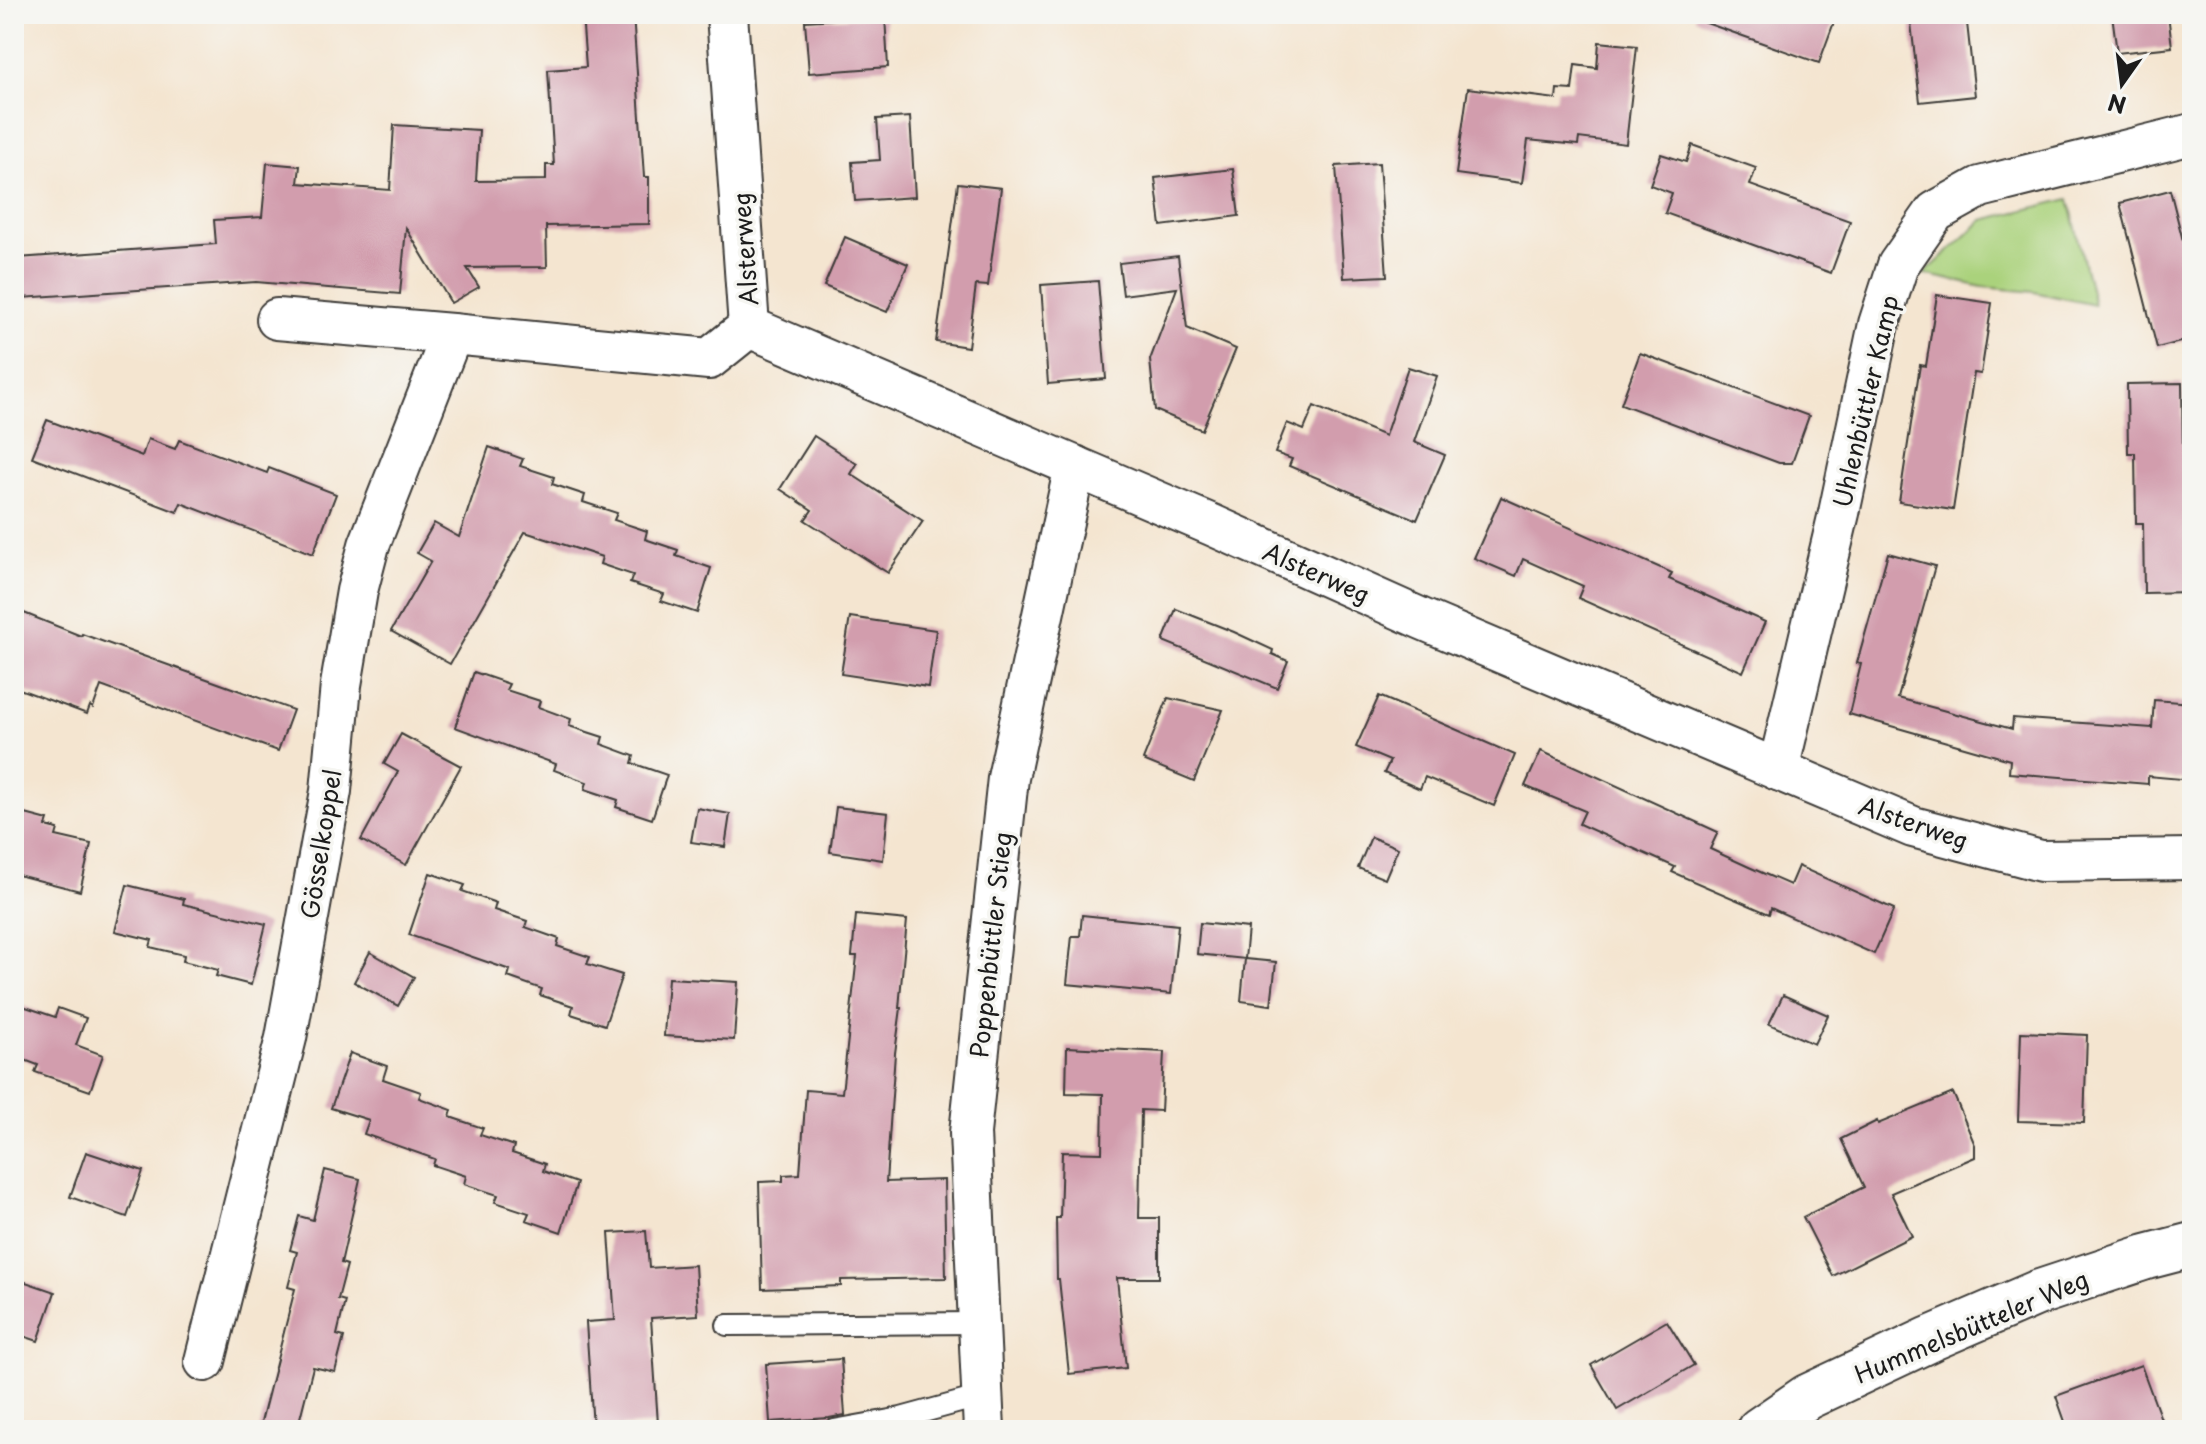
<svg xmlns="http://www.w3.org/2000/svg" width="2206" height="1444" font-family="'Playpen Sans',sans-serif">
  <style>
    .green { fill: #aad27c; stroke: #63774c; stroke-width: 2 }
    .building { fill: #d29dad }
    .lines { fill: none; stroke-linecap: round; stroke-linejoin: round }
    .lane-casing { stroke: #3c3a37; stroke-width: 24 }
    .street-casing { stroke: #3c3a37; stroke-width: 44 }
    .secondary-casing { stroke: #3c3a37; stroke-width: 48 }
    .lane { stroke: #fff; stroke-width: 20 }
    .street { stroke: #fff; stroke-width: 40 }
    .secondary { stroke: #fff; stroke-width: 44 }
    .labels { text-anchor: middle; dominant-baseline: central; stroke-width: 7; stroke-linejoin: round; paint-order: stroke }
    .street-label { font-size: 24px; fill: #1c1c1c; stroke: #f6f6f2 }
  </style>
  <rect width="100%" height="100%" fill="#f6f6f2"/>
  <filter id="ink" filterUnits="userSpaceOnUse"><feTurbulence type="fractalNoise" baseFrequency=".0125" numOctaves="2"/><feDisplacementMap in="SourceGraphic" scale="16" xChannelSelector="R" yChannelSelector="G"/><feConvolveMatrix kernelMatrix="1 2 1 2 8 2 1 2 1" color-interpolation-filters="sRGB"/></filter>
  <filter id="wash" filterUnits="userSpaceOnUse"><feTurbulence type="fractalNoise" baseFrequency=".006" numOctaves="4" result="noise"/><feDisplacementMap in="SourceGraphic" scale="32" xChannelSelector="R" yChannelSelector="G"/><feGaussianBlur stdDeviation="1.8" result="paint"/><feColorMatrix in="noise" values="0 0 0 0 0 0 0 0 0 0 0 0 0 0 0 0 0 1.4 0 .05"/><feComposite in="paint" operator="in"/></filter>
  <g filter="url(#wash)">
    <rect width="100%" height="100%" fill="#f4e5d0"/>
    <!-- green -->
    <path class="green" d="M2069,199L2094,305L2034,292L1982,287L1924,274L1983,220Z"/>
    <g id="blocks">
      <!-- building -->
      <g class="building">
        <path d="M582,14H633L644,177H649V224L546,226L547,267L467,268L479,287L451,303L406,228L400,294L256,282L21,298L18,258L216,244L214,220L262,217L267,163L300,166L298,183L390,190L394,125L479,130L476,181L546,180V165H554L548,70L586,67Z"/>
        <path d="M1696,14H1837L1819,63L1695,19Z"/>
        <path d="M1910,14H1966L1975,96L1920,102Z"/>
        <path d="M2112,14H2168L2172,47L2117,53Z"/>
        <path d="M885,16L888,67L809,73L805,21Z"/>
        <path d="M1599,42L1637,46L1626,144L1579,138L1578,145L1528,140L1522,183L1456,174L1468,88L1556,99L1557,89L1572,90L1575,65L1597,68Z"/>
        <path d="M910,117L915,197L855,201L852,162L880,160L877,119Z"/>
        <path d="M1692,145L1756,168L1750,185L1850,221L1831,273L1665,213L1672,193L1650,185L1661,154L1686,162Z"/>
        <path d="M1379,163L1387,276L1344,278L1336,166Z"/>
        <path d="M1233,169L1239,216L1161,226L1155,178Z"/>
        <path d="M958,183L1001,188L988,286L976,285L968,347L936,342Z"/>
        <path d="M2170,190L2192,276V339L2157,348L2120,203Z"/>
        <path d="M845,237L908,264L887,312L824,286Z"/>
        <path d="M1178,256L1187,328L1236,349L1202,430L1155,410L1150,360L1177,288L1123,295L1119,263Z"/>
        <path d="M1098,281L1106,379L1048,384L1041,285Z"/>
        <path d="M1937,295L1992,303L1981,374L1974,373L1953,510L1899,502L1920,365L1926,366Z"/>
        <path d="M1640,353L1809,416L1792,463H1779L1621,404Z"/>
        <path d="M1408,367L1437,376L1414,442L1445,455L1417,520L1289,466L1292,459L1275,453L1287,423L1304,430L1314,406L1385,436Z"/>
        <path d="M2182,383L2183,453H2190L2192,592L2144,593L2143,523H2136L2135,453H2128L2127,384Z"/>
        <path d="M47,420L142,456L148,439L175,449L179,440L267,473L269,468L336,494L313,554L181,503L177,512L32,457Z"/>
        <path d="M814,436L857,464L851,474L923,521L888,573L805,520L812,510L780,489Z"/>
        <path d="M489,447L523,459L520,466L554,477L552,484L585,495L583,502L617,513L614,520L647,531L645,539L678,550L676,556L711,568L697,613L661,601L664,594L630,583L633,575L600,564L602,557L525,532L450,664L391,631L431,561L417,553L434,523L459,537Z"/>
        <path d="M1501,497L1672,573L1669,579L1765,622L1743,672L1578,598L1583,586L1523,559L1516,576L1474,558Z"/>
        <path d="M1888,553L1935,566L1898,698L2012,729L2013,718L2152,728L2154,700L2192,703V780L2148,776V784L2009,773L2010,760L1849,714L1861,664L1857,663Z"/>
        <path d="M14,609L81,636L82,634L293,710L278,751L101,686L93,708L90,706L87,714L14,687Z"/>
        <path d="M1176,609L1234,632L1273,650L1272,654L1288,661L1277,688L1163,641Z"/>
        <path d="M850,617L936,630L928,687L841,674Z"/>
        <path d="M474,672L509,684L506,690L540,701L538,707L571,719L569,726L603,737L601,744L634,756L632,763L667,775L652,819L616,807L618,800L585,789L587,782L554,770L556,764L455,727Z"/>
        <path d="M1379,696L1515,755L1494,806L1425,777L1420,789L1384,773L1390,761L1356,747Z"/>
        <path d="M1168,698L1223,710L1194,781L1143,760Z"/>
        <path d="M401,734L461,766L406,865L361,840L398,772L384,764Z"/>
        <path d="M1541,751L1718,832L1710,849L1749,867L1790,885L1798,866L1894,909L1874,954L1771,908L1769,914L1672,872L1675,867L1579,824L1585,811L1525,786Z"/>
        <path d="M836,807L888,813L883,860L830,852Z"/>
        <path d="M697,808L730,814L725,847L691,842Z"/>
        <path d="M14,811L48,820L46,826L58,829L56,836L91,844L80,891L14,874Z"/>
        <path d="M1371,837L1398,848L1385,879L1358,868Z"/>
        <path d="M430,873L465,885L462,891L496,903L494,910L527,921L525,927L559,939L557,946L590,957L587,964L622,975L605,1025L571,1014L573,1006L540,995L542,989L508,977L510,970L409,935Z"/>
        <path d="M127,885L184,899L183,904L266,924L251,985L216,976L218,970L183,961L184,955L150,947L152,940L115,931Z"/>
        <path d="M856,915L907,920L899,1008H901L895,1053L886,1182L944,1180L946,1278L841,1280V1286L762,1289L759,1182L783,1181V1175L800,1174L806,1090L842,1093L857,956H852Z"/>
        <path d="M1082,915L1178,925L1171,994L1067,984L1072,936H1080Z"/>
        <path d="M1200,923L1248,928L1245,959L1197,954Z"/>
        <path d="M370,952L414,977L398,1006L354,982Z"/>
        <path d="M1245,959L1276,962L1271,1005L1241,1001Z"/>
        <path d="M668,978L738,982L734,1040L664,1036Z"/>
        <path d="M1783,995L1828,1015L1814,1044L1769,1024Z"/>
        <path d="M14,1003L55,1017L58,1008L86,1018L76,1045L103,1055L90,1091L35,1072L38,1065L14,1056Z"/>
        <path d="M2021,1032L2087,1035L2084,1123L2018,1121Z"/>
        <path d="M1067,1047L1164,1052L1161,1111L1141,1110L1139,1218H1159V1278H1117L1126,1368L1069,1374L1059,1279H1057L1056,1218H1060L1062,1152L1102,1153L1103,1094L1066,1093Z"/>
        <path d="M350,1053L387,1066L383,1079L421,1092L419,1098L452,1110L450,1117L483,1128L480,1135L514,1146L512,1153L545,1164L543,1171L577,1183L561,1232L526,1220L529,1213L495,1202L498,1195L464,1184L466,1176L433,1165L435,1159L364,1134L369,1120L331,1108Z"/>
        <path d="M1953,1093L1975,1145V1157L1891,1193L1912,1236L1833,1276L1803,1217L1864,1187L1841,1139L1877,1121L1878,1124Z"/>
        <path d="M86,1152L143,1171L127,1217L70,1197Z"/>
        <path d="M325,1170L360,1179L341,1263L347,1265L338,1299L345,1301L337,1335L344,1337L335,1372L313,1367L297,1430H259L295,1289L288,1287L297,1252L290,1250L299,1216L313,1220Z"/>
        <path d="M646,1231L649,1268L695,1265L698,1315L651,1318L658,1424L593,1428L586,1322L615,1320L609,1233Z"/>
        <path d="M14,1278L55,1292L38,1341L14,1333Z"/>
        <path d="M1667,1321L1694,1365L1617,1410L1591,1365Z"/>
        <path d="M841,1359L845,1415L829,1418L770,1422L766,1364Z"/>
        <path d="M2141,1365L2165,1430H2068L2056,1396Z"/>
      </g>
    </g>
  </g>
  <g filter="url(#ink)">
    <use href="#blocks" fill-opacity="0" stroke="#3c3a37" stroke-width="2"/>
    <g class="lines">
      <!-- lane casing -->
      <g class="lane-casing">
        <g id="lane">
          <path d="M727,1325L978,1323"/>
          <path d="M834,1430L901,1418L982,1396"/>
        </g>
      </g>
      <!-- street casing -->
      <g class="street-casing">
        <g id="street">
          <path d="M727,14L749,327"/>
          <path d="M277,319L452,334"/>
          <path d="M749,327L1212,525L1422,619L1913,827L2041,861L2192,859"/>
          <path d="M1778,770L1839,513L1879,324L1898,265L1935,212L1980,187L2192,134"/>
          <path d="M205,1361L286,1038L331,791L341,685L357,591L369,545L452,334L709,359L749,327"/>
          <path d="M984,1430L970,1133L1008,778L1075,466"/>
        </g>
      </g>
      <!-- secondary casing -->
      <g class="secondary-casing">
        <path id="secondary" d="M1759,1430L1807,1397L1930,1339L2037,1293L2146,1257L2192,1245"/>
      </g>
      <!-- lane -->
      <use href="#lane" class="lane"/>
      <!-- street -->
      <use href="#street" class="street"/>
      <!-- secondary -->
      <use href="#secondary" class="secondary"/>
    </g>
  </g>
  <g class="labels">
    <!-- street labels -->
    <g class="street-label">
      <text transform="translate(744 249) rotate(-94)">Alsterweg</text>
      <text transform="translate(1865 401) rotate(-77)">Uhlenbüttler Kamp</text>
      <text transform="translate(1317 572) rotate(24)">Alsterweg</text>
      <text transform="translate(1914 822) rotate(19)">Alsterweg</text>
      <text transform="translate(320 844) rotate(-81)">Gösselkoppel</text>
      <text transform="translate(990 945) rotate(-84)">Poppenbüttler Stieg</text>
      <text transform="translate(1971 1326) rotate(-23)">Hummelsbütteler Weg</text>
    </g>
  </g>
  <!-- margin -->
  <rect width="2206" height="1444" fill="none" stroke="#f6f6f2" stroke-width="48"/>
  <!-- north arrow -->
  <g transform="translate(2122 84) rotate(194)" stroke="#f6f6f2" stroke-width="6" paint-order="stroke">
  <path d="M0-6L14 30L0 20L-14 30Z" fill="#1c1c1c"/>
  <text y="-12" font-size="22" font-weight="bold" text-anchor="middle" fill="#1c1c1c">N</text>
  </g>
</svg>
